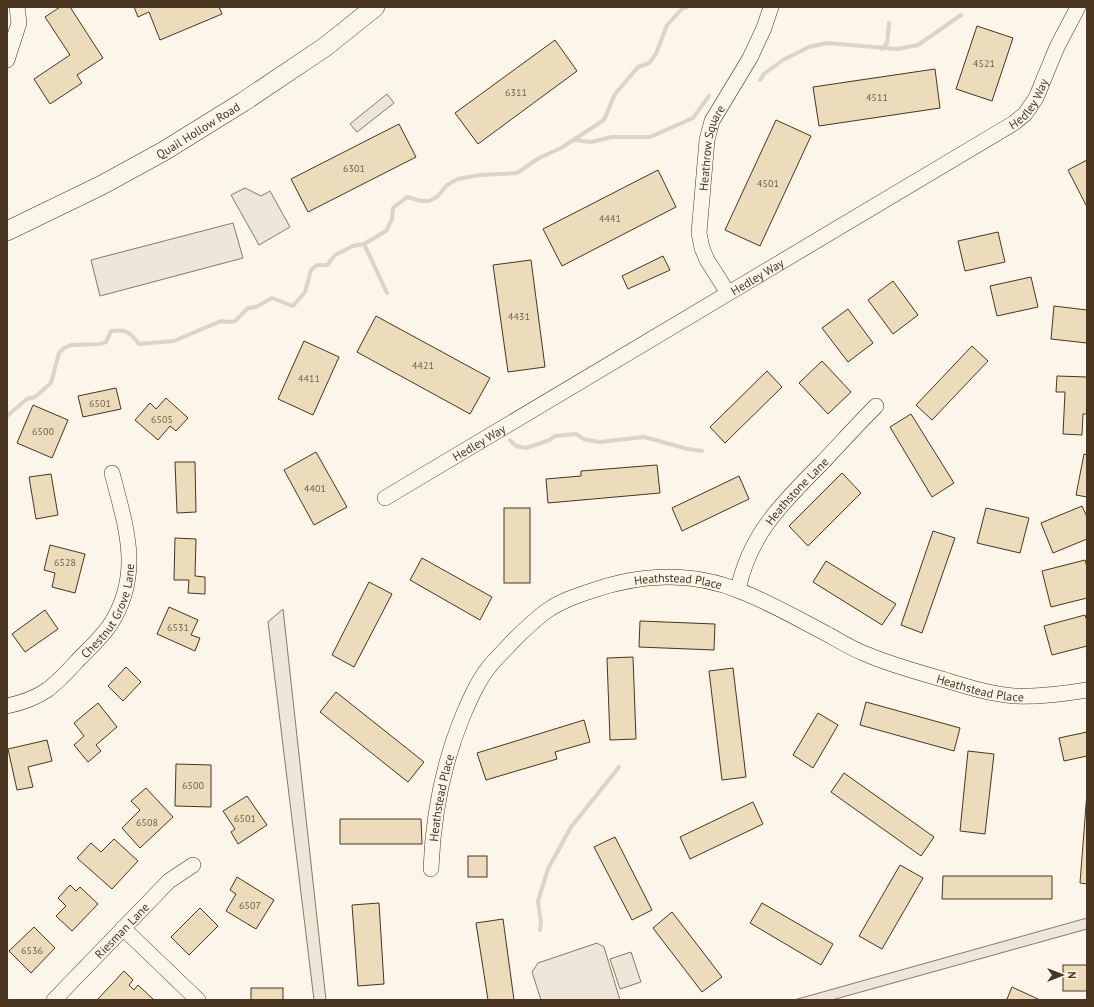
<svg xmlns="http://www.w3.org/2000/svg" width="1094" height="1007" font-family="'PT Sans',sans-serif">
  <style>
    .green { fill: #ede6d9; stroke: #887966 }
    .parking { fill: #ede7d9; stroke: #887966 }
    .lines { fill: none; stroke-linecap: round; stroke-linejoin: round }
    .stream { stroke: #dcd4c6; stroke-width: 4 }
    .building { fill: #ecdcbc; stroke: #4a3520 }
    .minor-casing { stroke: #4a3520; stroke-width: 16 }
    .major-casing { stroke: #4a3520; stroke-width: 20 }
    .minor { stroke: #fbf6e9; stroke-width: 15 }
    .major { stroke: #fbf6e9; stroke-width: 19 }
    .labels { text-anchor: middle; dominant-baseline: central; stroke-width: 3; stroke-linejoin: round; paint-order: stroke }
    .number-label { font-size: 10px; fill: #725f47 }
    .street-label { font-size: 12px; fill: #4a3520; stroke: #fbf6e9 }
  </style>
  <rect width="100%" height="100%" fill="#fbf6e9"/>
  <!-- green -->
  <g class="green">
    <path d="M233,223L243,258L100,296L91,260Z"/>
    <path d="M283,609L326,1000H314L268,622Z"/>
    <path d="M1087,918V929L832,1000H794Z"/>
    <path d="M597,943L604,947L620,1000H541L532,972L538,963Z"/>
    <path d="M631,952L641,982L620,989L610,959Z"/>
  </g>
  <!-- parking -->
  <g class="parking">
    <path d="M387,94L394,103L357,132L350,124Z"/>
    <path d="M245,188L261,196L270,191L290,227L259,245L231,195Z"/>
  </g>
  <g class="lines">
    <!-- stream -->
    <g class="stream">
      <path d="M882,49L887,43L889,23"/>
      <path d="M760,80L764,74L783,60L809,47L827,43L897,49L918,45L961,15"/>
      <path d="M574,140L591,142L612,137H650L693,118L709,96"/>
      <path d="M364,244L387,293"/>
      <path d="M7,416L27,399L35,397L51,383L59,353L64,348L71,345L100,344L106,342L111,331C126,329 130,332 139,344L174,341L221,321L230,322L235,321L248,308L256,307L272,298L293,306L305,292L311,270L317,265H327L335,255L353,246L364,244L386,231L392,219L393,208L407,197L421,201H429L437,197L447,185L458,179L480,175L517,173L539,158L561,148L604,120L615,94L638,67L649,63L656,54L667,25L682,9L687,7"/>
      <path d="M510,440L516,446L526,448L550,440L555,436L576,434L584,439L599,442L644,437L688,449L702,451"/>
      <path d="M540,930L541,923L538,901L548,869L571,827L619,767"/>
    </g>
  </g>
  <!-- building -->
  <g class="building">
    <path d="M60,7H70L103,58L77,75L82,83L50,104L34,79L70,55L45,17Z"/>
    <path d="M134,7H219L222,14L160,40L149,12L138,17Z"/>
    <path d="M977,26L1013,38L992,101L956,89Z"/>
    <path d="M555,40L577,71L478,144L455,113Z"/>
    <path d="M935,69L940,108L819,126L813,87Z"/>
    <path d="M776,120L811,136L760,246L725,230Z"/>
    <path d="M399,124L416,157L308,212L291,179Z"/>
    <path d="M1087,160V207L1068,170Z"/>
    <path d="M658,170L676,207L562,266L543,229Z"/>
    <path d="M998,232L1005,262L965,271L958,241Z"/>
    <path d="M663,256L670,270L628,289L622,276Z"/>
    <path d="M531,260L545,367L508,372L493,265Z"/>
    <path d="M1031,277L1038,307L997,316L990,286Z"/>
    <path d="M893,281L918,315L893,334L868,300Z"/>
    <path d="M1054,306L1087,310V343L1051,339Z"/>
    <path d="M848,309L873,343L848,362L822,328Z"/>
    <path d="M376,316L490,378L470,414L357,352Z"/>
    <path d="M304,341L339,357L313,415L278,399Z"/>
    <path d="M972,346L988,361L932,420L916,405Z"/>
    <path d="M822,361L851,392L828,414L799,383Z"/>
    <path d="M767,371L782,387L725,443L710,427Z"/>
    <path d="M1057,376L1087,377V414H1083L1082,435L1063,434L1065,392H1056Z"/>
    <path d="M116,388L121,409L83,417L78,396Z"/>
    <path d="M166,398L188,418L176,431L170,426L158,440L135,420L150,403L156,409Z"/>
    <path d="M33,405L68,420L52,458L17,443Z"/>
    <path d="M911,414L954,483L932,497L890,427Z"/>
    <path d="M316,452L347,507L314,525L284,470Z"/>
    <path d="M1084,454L1087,455V497L1076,495Z"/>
    <path d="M175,462H195L196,512L177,513Z"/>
    <path d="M657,465L660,493L548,503L546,479L581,476V471Z"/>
    <path d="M842,473L861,493L808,546L789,526Z"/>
    <path d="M51,474L58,515L36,519L29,477Z"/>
    <path d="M739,476L749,499L682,531L672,508Z"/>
    <path d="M1082,506L1087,517V539L1053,553L1041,523Z"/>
    <rect x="504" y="508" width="26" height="75"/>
    <path d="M986,508L1029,518L1020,553L977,543Z"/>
    <path d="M933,531L955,538L922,633L901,625Z"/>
    <path d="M175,538L196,539L195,576L205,577V594L188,593L189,580H174Z"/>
    <path d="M50,545L85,554L75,593L52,587L55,573L44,570Z"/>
    <path d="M422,558L492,597L480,620L410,580Z"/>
    <path d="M1085,560L1087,567V598L1051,607L1042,571Z"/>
    <path d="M826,561L896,604L882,625L813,582Z"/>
    <path d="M369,582L392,594L354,667L332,655Z"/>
    <path d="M169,607L198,620L191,635L200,638L195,651L157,634Z"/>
    <path d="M45,610L58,629L25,652L12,634Z"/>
    <path d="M1085,615L1087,621V646L1052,655L1044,626Z"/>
    <path d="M640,621L715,624L714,650L639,647Z"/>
    <path d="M633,657L636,739L610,740L607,658Z"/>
    <path d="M126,667L141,682L123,701L108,686Z"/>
    <path d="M733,668L746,777L722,780L709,671Z"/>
    <path d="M336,692L424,762L408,782L320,712Z"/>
    <path d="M866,702L960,728L954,751L860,725Z"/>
    <path d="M98,703L117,727L96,745L101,751L88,762L74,745L84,736L74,723Z"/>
    <path d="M818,713L838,725L813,768L793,755Z"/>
    <path d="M584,720L590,742L555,752L557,759L486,780L477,753Z"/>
    <path d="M1087,732V756L1064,761L1059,738Z"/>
    <path d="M47,740L52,761L28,767L33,787L17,790L8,749Z"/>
    <path d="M968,751L994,754L985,834L960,831Z"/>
    <path d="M176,764L211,765V807L175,806Z"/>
    <path d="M844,773L934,837L921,856L831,792Z"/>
    <path d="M146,788L173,817L140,848L122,828L140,810L131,801Z"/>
    <path d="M1087,792V884L1080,883Z"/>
    <path d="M247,796L267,825L238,844L231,832L235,829L223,811Z"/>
    <path d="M753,802L763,824L690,859L680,837Z"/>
    <path d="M340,819H421L422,844H340Z"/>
    <path d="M615,837L652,910L632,920L594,847Z"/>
    <path d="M114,839L138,861L112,889L77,858L91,843L101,852Z"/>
    <rect x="468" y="856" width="19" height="21"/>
    <path d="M900,865L923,878L882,949L859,936Z"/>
    <path d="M943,876H1052V899H942Z"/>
    <path d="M237,877L274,900L256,929L226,911L236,894L230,890Z"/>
    <path d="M70,885L76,891L80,887L98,904L72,931L56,916L66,906L58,898Z"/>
    <path d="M379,903L384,984L358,986L352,905Z"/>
    <path d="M762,903L833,944L821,965L750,923Z"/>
    <path d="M200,908L218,926L189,955L171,937Z"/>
    <path d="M672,912L722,977L702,992L653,928Z"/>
    <path d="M503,919L514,1000H488L476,923Z"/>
    <path d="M34,927L55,948L31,973L9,951Z"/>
    <rect x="1063" y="965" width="24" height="26"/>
    <path d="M124,971L133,980L129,985L134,990L138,985L153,999L152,1000H97Z"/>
    <path d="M1012,987L1040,1000H1009L1007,999Z"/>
    <rect x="251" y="988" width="32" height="12"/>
  </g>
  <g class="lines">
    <!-- minor casing -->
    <g class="minor-casing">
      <g id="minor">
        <path d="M7,60L19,23L17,7"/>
        <path id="s1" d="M728,293L707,260L702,248L699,233L707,140L712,121L750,58L764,28L771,7"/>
        <path id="s2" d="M385,498L1014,123L1025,114L1036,98L1057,47L1078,7"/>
        <path id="s3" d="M738,590C749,535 783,502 821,464C839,445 857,425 876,406"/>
        <path id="s4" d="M7,706C44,698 54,686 79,659C90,648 101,638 110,625C143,574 126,527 112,473"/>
        <path id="s5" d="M431,869C433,816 443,763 464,713C471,697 478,681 489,667C496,658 505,650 512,642C523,631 535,619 548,610C561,601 576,596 591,591C640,574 691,571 740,591C771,603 800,620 829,635C841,642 854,650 868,655C892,665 917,672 942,679C965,686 989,694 1014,696C1039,697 1063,694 1087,690"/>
        <path d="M123,928L198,1000"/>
        <path id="s6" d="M54,1000L169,881L193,865"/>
      </g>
    </g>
    <!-- major casing -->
    <g class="major-casing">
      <g id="major">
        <path id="s7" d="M7,231L102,185L164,151L243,102L325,47L375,7"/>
      </g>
    </g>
    <!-- minor -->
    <use href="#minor" class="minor"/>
    <!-- major -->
    <use href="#major" class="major"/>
  </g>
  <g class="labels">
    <!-- number labels -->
    <g class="number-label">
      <text x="984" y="63">4521</text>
      <text x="516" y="92">6311</text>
      <text x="877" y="97">4511</text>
      <text x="354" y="168">6301</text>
      <text x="768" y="183">4501</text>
      <text x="610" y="218">4441</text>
      <text x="519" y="316">4431</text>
      <text x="423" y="365">4421</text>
      <text x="309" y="378">4411</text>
      <text x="100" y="403">6501</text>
      <text x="162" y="419">6505</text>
      <text x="43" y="431">6500</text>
      <text x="315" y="488">4401</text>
      <text x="65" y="562">6528</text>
      <text x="178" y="627">6531</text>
      <text x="193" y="785">6500</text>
      <text x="245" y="818">6501</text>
      <text x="147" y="822">6508</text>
      <text x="250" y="905">6507</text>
      <text x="32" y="950">6536</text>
    </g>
    <!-- street labels -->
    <g class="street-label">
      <text stroke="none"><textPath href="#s2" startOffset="757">Hedley Way</textPath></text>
      <text stroke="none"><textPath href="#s7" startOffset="216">Quail Hollow Road</textPath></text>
      <text stroke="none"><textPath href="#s1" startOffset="154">Heathrow Square</textPath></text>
      <text stroke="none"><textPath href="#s2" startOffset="433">Hedley Way</textPath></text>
      <text stroke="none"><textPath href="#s2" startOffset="109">Hedley Way</textPath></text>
      <text stroke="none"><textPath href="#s3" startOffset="117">Heathstone Lane</textPath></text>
      <text stroke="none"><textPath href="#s5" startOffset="431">Heathstead Place</textPath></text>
      <text stroke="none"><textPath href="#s4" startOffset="146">Chestnut Grove Lane</textPath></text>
      <text stroke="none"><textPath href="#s5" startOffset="755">Heathstead Place</textPath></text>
      <text stroke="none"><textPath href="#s5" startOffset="72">Heathstead Place</textPath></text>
      <text stroke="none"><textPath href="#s6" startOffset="97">Riesman Lane</textPath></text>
    </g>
  </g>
  <!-- border -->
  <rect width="1094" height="1007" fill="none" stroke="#4a3520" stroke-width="16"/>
  <!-- north arrow -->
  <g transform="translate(1062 975) rotate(90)" stroke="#fbf6e9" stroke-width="3" paint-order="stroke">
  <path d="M0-3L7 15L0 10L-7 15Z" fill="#4a3520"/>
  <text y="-6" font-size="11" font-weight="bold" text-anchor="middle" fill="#4a3520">N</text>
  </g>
</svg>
